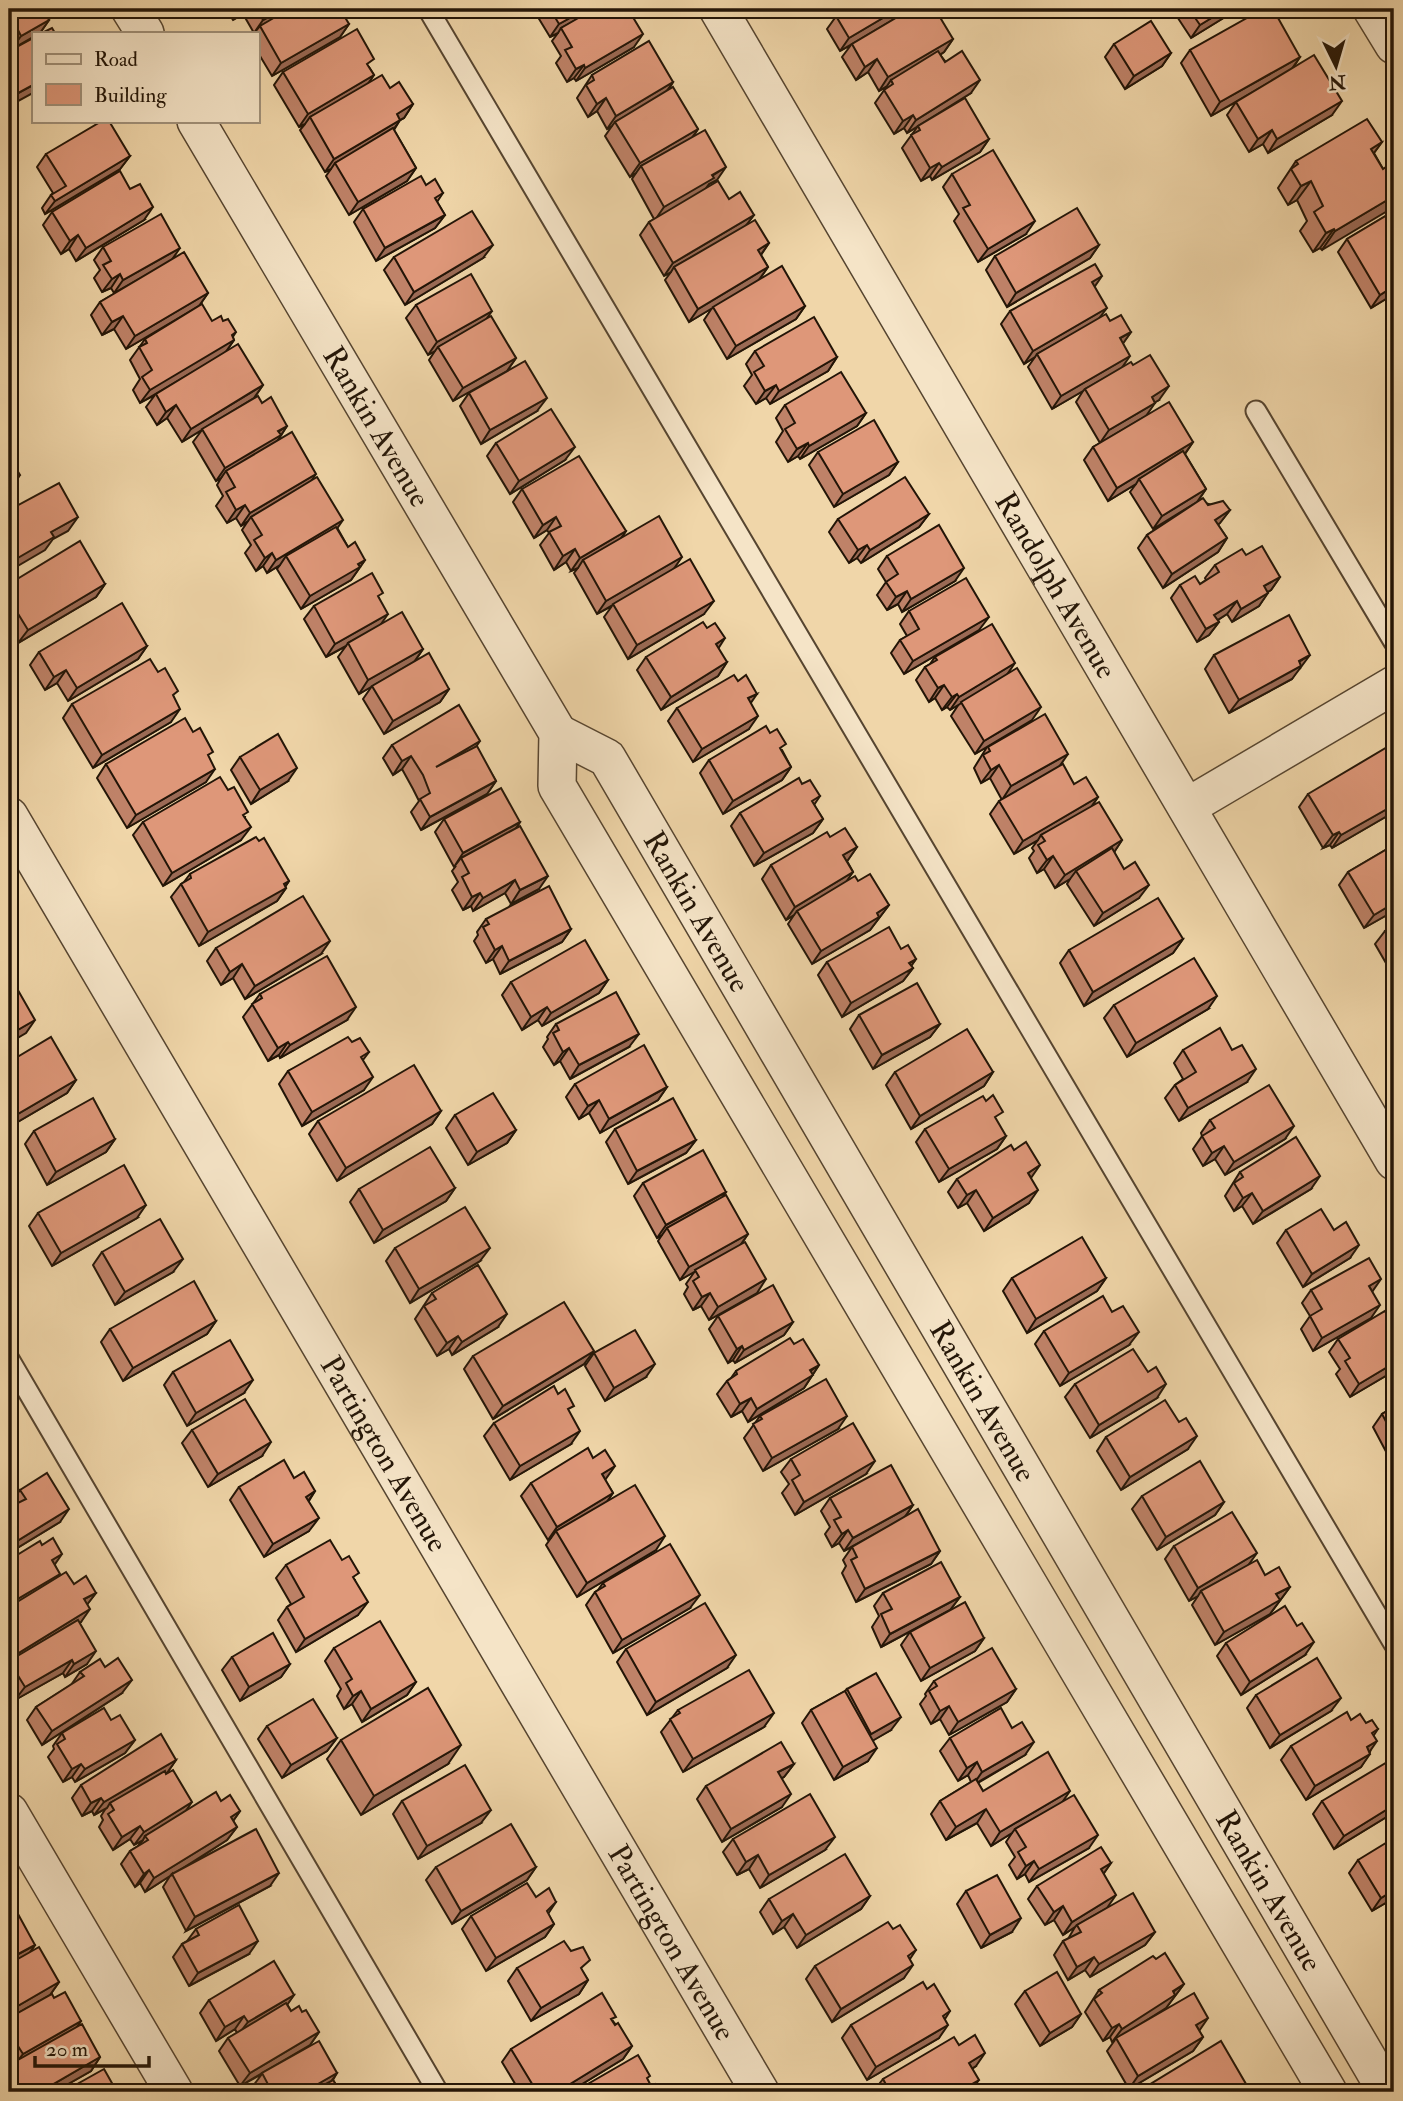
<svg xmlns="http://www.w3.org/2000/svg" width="1403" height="2101" font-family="'IM FELL Double Pica',serif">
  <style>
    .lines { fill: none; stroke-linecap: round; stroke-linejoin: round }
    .service-casing { stroke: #564530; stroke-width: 23 }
    .minor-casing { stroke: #564530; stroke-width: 40 }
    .service { stroke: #f5e4c7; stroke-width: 19 }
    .minor { stroke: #f5e4c7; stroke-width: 37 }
    .wall { fill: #bf8268; stroke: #231507; stroke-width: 2 }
    .shaded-wall { fill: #9b6a55; stroke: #231507; stroke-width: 2 }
    .building { fill: #de9779; stroke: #231507; stroke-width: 2 }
    .labels { text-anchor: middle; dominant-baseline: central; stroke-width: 7; stroke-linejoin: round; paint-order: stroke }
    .street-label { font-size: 30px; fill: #231507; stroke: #f5e4c7 }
  </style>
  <rect width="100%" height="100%" fill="#f0d6a9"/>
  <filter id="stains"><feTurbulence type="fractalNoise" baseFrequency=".00286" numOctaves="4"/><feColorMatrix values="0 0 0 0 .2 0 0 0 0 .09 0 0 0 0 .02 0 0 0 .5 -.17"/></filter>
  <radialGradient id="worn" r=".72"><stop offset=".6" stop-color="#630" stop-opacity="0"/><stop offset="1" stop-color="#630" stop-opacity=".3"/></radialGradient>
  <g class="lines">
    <!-- service casing -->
    <g class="service-casing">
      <g id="service">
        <path d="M428,9L1394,1644"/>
        <path d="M1256,411L1394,642"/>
        <path d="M9,1359L438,2092"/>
      </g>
    </g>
    <!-- minor casing -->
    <g class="minor-casing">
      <g id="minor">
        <path d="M130,9L145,33"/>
        <path id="s1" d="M718,9L1394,1161"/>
        <path d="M1372,9L1394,45"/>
        <path id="s2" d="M196,121L558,733L557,786L1328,2092"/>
        <path id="s3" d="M558,733L607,758L1387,2092"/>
        <path d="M1187,807L1394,685"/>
        <path id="s4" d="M9,816L760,2092"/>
        <path d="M9,1812L174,2092"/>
      </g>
    </g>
    <!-- service -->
    <use href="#service" class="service"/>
    <!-- minor -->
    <use href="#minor" class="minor"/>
  </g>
  <!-- wall -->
  <g class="wall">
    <path d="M9,9L49,20L40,33H33L12,49L9,43Z"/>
    <path d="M226,9H320L321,11L349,24L340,37L272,76L257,51V33H254L243,14L233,20Z"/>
    <path d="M533,9H628L634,47L576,81L574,78L567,82L556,63L561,56L552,41L558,33L550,37Z"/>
    <path d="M833,9H911L953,39L944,52L940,55L971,93L907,133L904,128L894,134L875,103L887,86L879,91L868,72L856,80L842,57L851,45L840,51L827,29L837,15Z"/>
    <path d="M1172,9H1238L1191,38Z"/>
    <path d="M1114,44L1171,53L1162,66L1125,89L1105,57Z"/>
    <path d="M1190,50L1300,57L1293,68L1332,115L1268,153L1263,144L1249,152L1227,115L1236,102L1247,96L1211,116L1181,63Z"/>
    <path d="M369,67L374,75L368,83L390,88L413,104L404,118L400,120L394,130L416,168L407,181L349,215L326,176L331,169L325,172L300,130L305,124L299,127L274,85L283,72Z"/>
    <path d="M592,75L673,82L668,91L698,129L693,137L717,180L709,184L706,188L729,199L754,215L747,224L769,243L761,255L768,267L759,280L805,306L796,319L727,359L704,320L712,308L689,322L665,280L671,272L664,276L640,235L649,222L654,219L632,179L636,173L630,177L605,136L612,126L607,129L597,111L588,117L577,98Z"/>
    <path d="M918,126L989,139L980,152L932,180L930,176L921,181L902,148Z"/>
    <path d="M1382,142L1374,153L1383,169L1322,250L1320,248L1313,252L1300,231L1307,221L1297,200L1288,205L1278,188L1296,161Z"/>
    <path d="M46,154L130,156L120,169L45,214L42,208L51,195L53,193L37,167Z"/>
    <path d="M952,174L1026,234L978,262L954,221L959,214L943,187Z"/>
    <path d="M426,185L443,193L437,202L445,215L435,228L376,261L354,222L363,209Z"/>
    <path d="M1394,211V294L1371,308L1338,252L1347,239Z"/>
    <path d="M52,212L144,220L76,261L69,249L61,254L43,225Z"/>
    <path d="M1099,245L1090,258L1007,307L986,270L995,256Z"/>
    <path d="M103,247L172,259L208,293L199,306L126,349L114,329L102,335L91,315L100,302L134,282L114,293L111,288L102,292L94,278L100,270L94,260Z"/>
    <path d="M394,257L483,258L405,305L384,270Z"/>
    <path d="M1094,287L1100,318L1110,321L1131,332L1123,343V366L1159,400L1155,402L1147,414L1193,442L1185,454L1206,489L1198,501L1230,510L1218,525L1227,538L1218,552L1163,588L1138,548L1147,535L1192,505L1153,529L1130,492L1136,484L1108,501L1084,460L1093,447L1100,443L1076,402L1083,391L1052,409L1028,367L1035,357L1024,364L1001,324L1010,311Z"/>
    <path d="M416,305L486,319L516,358L507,371L453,401L429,360L435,351L428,355L406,318Z"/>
    <path d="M212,321L233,337L234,340L227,350L263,385L254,398L220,419L262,403L287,426L278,440L311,481L348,547L365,560L351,580L301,609L277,569L280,565L267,573L263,566L256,571L245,553L251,545L242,530L248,521L241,526L236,518L227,523L216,506L223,496L217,485L221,478L216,481L193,442L202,430L182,442L167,418L157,425L146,407L155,395L140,403L133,390L140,379L130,360L145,339Z"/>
    <path d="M755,351L837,357L828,371L770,404L766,398L756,404L744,386L752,375L746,364Z"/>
    <path d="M469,393L537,411L481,444L460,406Z"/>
    <path d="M785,405L866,413L857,426L800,459L798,456L788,462L776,442L783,431L776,418Z"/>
    <path d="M496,443L565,460L510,494L487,456Z"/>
    <path d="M818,452L898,462L889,475L834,507L809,465Z"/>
    <path d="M522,489L626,531L622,537L674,568L704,614L628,659L604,617L612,606L597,614L574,573L578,568L571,571L566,562L554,570L540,545L549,533L547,530L534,538L513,502Z"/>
    <path d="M929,514L919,527L861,563L857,558L849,563L829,532L838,519Z"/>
    <path d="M1246,555L1280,577L1271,590L1268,592L1259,606L1232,622L1227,614L1218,620L1219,622L1209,635L1197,642L1171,598L1180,585L1200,584L1206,580L1205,578L1215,565Z"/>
    <path d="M887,556L955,581L902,612L898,604L887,610L877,595L886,582L878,569Z"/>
    <path d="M9,584H105L96,597L18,643L9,627Z"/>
    <path d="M379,598L381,624L423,649L415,661L449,689L440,702L384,734L363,699L372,686L359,694L338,657L346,646L326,657L304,619L314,606Z"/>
    <path d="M909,611L979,630L904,674L891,653L900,640L907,636L900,624Z"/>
    <path d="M147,646L138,659L68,701L57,683L45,690L30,665L39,652Z"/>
    <path d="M1214,655L1301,668L1298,669L1292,679L1229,713L1205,669Z"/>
    <path d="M646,657L727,662L718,676L661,710L637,670Z"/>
    <path d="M935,657L1008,674L1032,720L990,745L1060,766L1074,784L1098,797L1092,806L1122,840L1114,852L1139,898L1094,926L1067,884L1070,879L1055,888L1044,869L1037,873L1029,858L1034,851L1032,848L1038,840L1014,854L990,814L999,801L1002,800L990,778L981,783L974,768L987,747L975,754L951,716L959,704L950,710L947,707L942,710L935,698L929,702L916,680L925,667L930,664Z"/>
    <path d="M158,672L174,698L171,722L93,768L63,718L72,704Z"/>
    <path d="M751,702L749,729L693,762L668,721L677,708Z"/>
    <path d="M392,745L476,747L496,781L487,794L421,830L411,812L419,801L413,789L402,769L393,775L383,758Z"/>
    <path d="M782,750L791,767L782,780L723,814L700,773L709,760Z"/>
    <path d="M240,757L288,781L251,804L231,770Z"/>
    <path d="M209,758L206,782L127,828L97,778L106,764Z"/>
    <path d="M802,784L820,796L814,805L823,819L813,833L754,866L731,826L740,813Z"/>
    <path d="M1308,794L1394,812L1332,848L1330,845L1323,848L1299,807Z"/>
    <path d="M245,817L241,840L163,886L133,835L143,822Z"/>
    <path d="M444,819L520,822L517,827L539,889L511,904L505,893L473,911L471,906L463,910L452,890L458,882L452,871L456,866L454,867L435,832Z"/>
    <path d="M830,837L857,847L847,861L853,872L846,881H858L889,905L870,930L812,964L788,924L794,915L786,920L762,879L771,865Z"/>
    <path d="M259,841L289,881L285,887L286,888L277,901L199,946L171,897L181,884L184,882L190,874Z"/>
    <path d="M1394,845V911L1364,928L1339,885L1348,872Z"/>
    <path d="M486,919L571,929L562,942L500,974L493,959L486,963L474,941L478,935L477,932Z"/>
    <path d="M1394,926V977L1375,944L1385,931Z"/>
    <path d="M1183,939L1173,953L1084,1006L1060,963L1069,950Z"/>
    <path d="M216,948L321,954L245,999L233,978L221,985L207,961Z"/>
    <path d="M901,949L916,959L911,966L913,968L903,981L842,1017L818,975L827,962Z"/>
    <path d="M608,980L599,993L542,1026L538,1020L522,1030L502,995L511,982Z"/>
    <path d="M260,994L347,1020L280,1058L279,1055L268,1061L243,1017Z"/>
    <path d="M1114,1005L1208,1009L1127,1057L1104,1018Z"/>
    <path d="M859,1015L940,1024L930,1037L873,1069L850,1029Z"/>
    <path d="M556,1024L629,1047L570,1079L560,1061L554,1065L543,1047L548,1039L547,1037Z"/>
    <path d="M352,1042L369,1052L363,1060L364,1090L302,1126L279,1084L288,1071Z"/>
    <path d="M1183,1050L1247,1082L1179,1121L1165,1098L1175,1085L1183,1079L1174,1063Z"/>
    <path d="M9,1062L76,1080L67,1093L9,1127Z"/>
    <path d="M895,1072H993L984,1086L911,1129L886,1085Z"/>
    <path d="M575,1084L667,1087L658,1100L600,1133L589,1113L579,1119L566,1097Z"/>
    <path d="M441,1111L432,1124L337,1181L309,1134L318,1121Z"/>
    <path d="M455,1115L516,1130L507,1143L468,1165L446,1128Z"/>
    <path d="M1210,1120L1285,1139L1225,1175L1215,1159L1203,1166L1193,1149L1202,1136L1201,1133Z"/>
    <path d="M615,1129L696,1140L686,1153L628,1184L606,1142Z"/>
    <path d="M925,1129L1006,1136L997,1149L939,1182L916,1142Z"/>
    <path d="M34,1131L115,1139L106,1152L47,1185L25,1144Z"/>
    <path d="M1240,1172L1311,1189L1253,1224L1242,1206L1234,1211L1225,1196Z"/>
    <path d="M1031,1178L1029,1203L984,1231L967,1203L958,1208L948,1192L957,1179Z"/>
    <path d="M643,1183L726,1192L722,1198L748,1234L740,1246L757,1293L709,1320L701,1306L693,1310L684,1294L688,1287L686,1284L695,1271L680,1280L658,1241L662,1235L657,1238L634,1196Z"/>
    <path d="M455,1188L446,1201L374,1243L350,1202L359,1189Z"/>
    <path d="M38,1213L137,1218L52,1266L29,1226Z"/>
    <path d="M1286,1230L1350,1258L1303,1287L1277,1243Z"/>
    <path d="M395,1248L480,1261L410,1303L386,1261Z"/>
    <path d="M102,1252L173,1272L115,1305L93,1265Z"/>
    <path d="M1012,1278H1106L1097,1291L1027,1333L1003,1291Z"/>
    <path d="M1311,1290L1371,1318L1313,1351L1301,1329L1310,1316L1302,1303Z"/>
    <path d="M432,1293L498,1327L452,1355L449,1349L437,1356L415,1319Z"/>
    <path d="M718,1316L793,1322L784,1335L735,1363L733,1360L728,1363L709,1329Z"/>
    <path d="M216,1321L207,1334L123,1381L101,1342L110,1329Z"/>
    <path d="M1044,1331L1129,1345L1060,1386L1035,1344Z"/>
    <path d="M1338,1339L1394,1371L1350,1397L1336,1374L1340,1369L1329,1352Z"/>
    <path d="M794,1344L819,1365L804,1388L748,1422L742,1411L731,1417L717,1394L727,1381L731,1378L736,1371Z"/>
    <path d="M594,1353L646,1377L605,1401L585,1366Z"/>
    <path d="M473,1356L584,1364L493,1419L464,1369Z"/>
    <path d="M173,1372L244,1393L187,1426L164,1385Z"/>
    <path d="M1075,1384L1157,1398L1090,1438L1065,1397Z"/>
    <path d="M1394,1407V1462L1392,1463L1373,1427L1382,1414Z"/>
    <path d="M760,1416L838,1429L763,1471L744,1438Z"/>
    <path d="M1179,1422L1188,1449L1121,1490L1097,1451L1106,1437Z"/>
    <path d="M494,1423L571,1444L510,1480L484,1436Z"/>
    <path d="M192,1430L262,1456L208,1487L182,1443Z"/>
    <path d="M791,1459L866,1474L795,1515L782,1493L789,1484L781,1472Z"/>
    <path d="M294,1478L315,1491L309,1501V1531L264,1557L230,1500L239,1487Z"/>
    <path d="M605,1480L613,1493L607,1501L656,1550L577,1597L546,1545L551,1538L548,1540L521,1496L531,1483Z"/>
    <path d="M9,1486L15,1497L20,1490L60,1522L9,1553Z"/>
    <path d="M1142,1496L1224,1502L1215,1515L1157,1550L1132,1509Z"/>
    <path d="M830,1498L913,1505L905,1517L940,1551L931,1564L856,1602L842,1573L846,1566L843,1560L852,1547L878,1532L844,1551L839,1543L832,1547L825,1534L830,1527L821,1511Z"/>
    <path d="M1174,1546L1249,1565L1265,1575L1290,1587L1270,1614L1215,1645L1192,1605L1198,1596L1189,1601L1165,1559Z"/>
    <path d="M9,1560L55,1565L57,1577L96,1593L87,1604L81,1622L79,1623L87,1664L65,1677L63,1673L15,1700L9,1689Z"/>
    <path d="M286,1565L355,1580L358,1615L296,1652L278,1620L287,1607L291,1604L276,1578Z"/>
    <path d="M603,1583L690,1608L613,1653L586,1605L595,1592L598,1590Z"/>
    <path d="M883,1593L960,1597L950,1610L881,1647L872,1627L879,1616L874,1606Z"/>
    <path d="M910,1632L984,1638L975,1651L921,1681L901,1645Z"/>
    <path d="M1226,1643L1305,1655L1241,1695L1217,1656Z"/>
    <path d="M334,1648L416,1682L407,1695L362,1722L352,1704L344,1709L337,1696L341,1689L325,1661Z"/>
    <path d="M626,1649L727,1668L647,1715L617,1662Z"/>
    <path d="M232,1657L290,1664L281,1677L240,1701L222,1670Z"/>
    <path d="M80,1672L122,1693L42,1745L27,1720L36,1707L71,1685Z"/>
    <path d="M934,1681L1016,1689L1007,1702L949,1735L940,1719L931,1724L920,1704L926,1696L925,1694Z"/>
    <path d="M847,1689L891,1730L873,1740L868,1761L834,1780L802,1723L811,1710L845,1691Z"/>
    <path d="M1256,1695L1331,1711L1270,1748L1247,1708Z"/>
    <path d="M678,1710L764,1727L683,1772L661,1732Z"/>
    <path d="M111,1720L135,1740L125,1753L75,1782L72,1777L63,1782L48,1757L54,1749L53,1746L62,1733Z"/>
    <path d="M1351,1720L1366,1723L1378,1729L1374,1735L1370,1752L1361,1767L1306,1800L1281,1760L1291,1746Z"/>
    <path d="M267,1726L337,1738L327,1751L282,1778L258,1739Z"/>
    <path d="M950,1738L1025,1755L978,1783L983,1791L1063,1801L1089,1848L1029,1882L1025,1874L1017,1879L1009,1865L1015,1857L1006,1842L1012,1833L991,1846L977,1823L946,1840L931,1814L940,1801L971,1782L968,1775L958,1781L940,1751Z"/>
    <path d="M341,1740L448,1764L361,1815L327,1759Z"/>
    <path d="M176,1760L167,1773L186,1811L221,1801L240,1811L233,1821L237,1827L227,1840L187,1866L270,1886L186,1931L163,1887L170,1876L145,1892L140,1883L135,1887L121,1864L130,1851L138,1846L143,1840L134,1845L130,1839L113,1850L99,1827L103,1820L101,1816L106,1808L94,1815L92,1811L82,1816L72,1798L81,1785Z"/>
    <path d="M794,1764L784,1777L782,1778V1807L722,1842L697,1799L706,1786Z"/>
    <path d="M402,1801L481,1823L418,1859L393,1814Z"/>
    <path d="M1322,1801L1393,1813L1334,1849L1313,1814Z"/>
    <path d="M733,1839L825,1850L760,1888L749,1869L737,1875L723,1852Z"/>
    <path d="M1358,1860L1394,1898L1372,1911L1349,1873Z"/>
    <path d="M1111,1863L1103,1874L1107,1908L1155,1932L1145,1945L1090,1977L1085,1970L1068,1980L1054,1955L1063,1941L1068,1939L1075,1927L1063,1935L1054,1920L1045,1925L1028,1899L1037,1886Z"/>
    <path d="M436,1867H536L527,1880L452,1924L426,1880Z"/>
    <path d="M966,1891L1012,1932L981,1948L957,1904Z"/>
    <path d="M870,1896L861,1909L797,1948L784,1927L773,1934L760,1912L769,1899Z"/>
    <path d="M536,1897L556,1902L548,1914L554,1924L545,1937L486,1971L462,1929L471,1916Z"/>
    <path d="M1394,1898V1922L1387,1910Z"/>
    <path d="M9,1919L35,1945L30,1952L59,1982L50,1995L81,2021L77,2027L100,2057L91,2071L54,2092H9V2065L11,2064L9,2059Z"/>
    <path d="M196,1929L249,1954L189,1986L173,1957L182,1944L187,1941Z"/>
    <path d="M893,1929L916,1950L910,1959L904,1978L832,2022L806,1979L815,1966Z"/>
    <path d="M1156,1959L1184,1984L1166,2008L1140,2024L1199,2031L1203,2037L1193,2051L1129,2089L1107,2051L1115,2040L1112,2042L1110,2037L1103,2041L1085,2012L1099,1990Z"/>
    <path d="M517,1968L582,1971L588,1980L579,1994L531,2021L508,1981Z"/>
    <path d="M927,1989L950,2011L945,2019L939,2038L867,2080L842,2038L851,2025Z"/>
    <path d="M1025,1991L1081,2014L1072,2027L1040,2046L1015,2004Z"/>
    <path d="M294,1995L287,2004L291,2011L302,2012L319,2032L310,2045L269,2069L337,2073L333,2080L340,2091L353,2092H256L253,2086L262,2074L240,2086L219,2051L228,2038L237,2033L235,2029L216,2041L200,2013L209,2000Z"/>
    <path d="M613,2021L632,2046L623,2059L569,2092H520L502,2062L511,2049Z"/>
    <path d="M959,2045L976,2066L972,2069L970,2092H873L883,2079Z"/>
  </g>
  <!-- shaded-wall -->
  <g class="shaded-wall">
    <path d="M240,9H246L243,14L233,20Z"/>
    <path d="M283,9H296L260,26L254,33L263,20Z"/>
    <path d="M586,9H597L561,28L558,33L550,37L559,24Z"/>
    <path d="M898,9H911L840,51L849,38Z"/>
    <path d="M1226,9H1238L1191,38L1200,25Z"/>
    <path d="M49,20L40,33H33V37L12,49L21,36Z"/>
    <path d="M349,24L340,37L272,76L281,63Z"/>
    <path d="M643,34L634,47L576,81L585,68Z"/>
    <path d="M953,39L944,52L893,83L891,80L887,86L879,91L888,77Z"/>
    <path d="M1171,53L1162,66L1125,89L1134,76Z"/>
    <path d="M1300,57L1291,70L1211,116L1220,102Z"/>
    <path d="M877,59L868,72L856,80L865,67Z"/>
    <path d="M584,65L574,78L567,82L576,69Z"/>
    <path d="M374,75L365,88L310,117L305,124L299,127L308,114Z"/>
    <path d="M980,80L971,93L907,133L916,120Z"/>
    <path d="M673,82L664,95L615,122L612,126L607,129L616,116Z"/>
    <path d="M33,85V93L9,106V98Z"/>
    <path d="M606,98L597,111L588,117L597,104Z"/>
    <path d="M1342,101L1332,115L1268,153L1277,139Z"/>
    <path d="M413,104L404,118L387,127L397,114Z"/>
    <path d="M913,115L904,128L894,134L903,121Z"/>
    <path d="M400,120L391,133L335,163L331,169L325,172L334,159Z"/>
    <path d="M698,129L689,142L641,166L636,173L630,177L640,163Z"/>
    <path d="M1272,130L1263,144L1249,152L1258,139Z"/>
    <path d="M989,139L980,152L932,180L942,167Z"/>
    <path d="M1382,142L1368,161L1371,149Z"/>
    <path d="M130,156L120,169L45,214L55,201Z"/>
    <path d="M939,163L930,176L921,181L930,168Z"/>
    <path d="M726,167L717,180L709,184L704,191L655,220L664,207Z"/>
    <path d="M416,168L407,181L349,215L358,202Z"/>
    <path d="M1311,181L1297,200L1288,205L1301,186Z"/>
    <path d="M1394,196V207L1322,250L1335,231Z"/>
    <path d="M153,207L144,220L76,261L86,248Z"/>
    <path d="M445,215L435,228L376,261L385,248Z"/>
    <path d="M754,215L744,228L674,267L671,272L664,276L673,263Z"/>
    <path d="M1035,221L1026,234L978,262L988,249Z"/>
    <path d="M1334,229L1320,248L1313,252L1326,233Z"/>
    <path d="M78,235L69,249L61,254L70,241Z"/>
    <path d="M769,243L760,256L758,250Z"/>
    <path d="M493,245L483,258L405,305L414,292Z"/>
    <path d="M1099,245L1090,258L1007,307L1016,293Z"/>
    <path d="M180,248L171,261L114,293L123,280Z"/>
    <path d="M768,267L758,281L689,322L698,309Z"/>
    <path d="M120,274L111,288L102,292L112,279Z"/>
    <path d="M1102,276L1093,289L1092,282Z"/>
    <path d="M1394,286V294L1371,308L1380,295Z"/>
    <path d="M208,293L199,306L126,349L135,336Z"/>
    <path d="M805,306L796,319L727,359L736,346Z"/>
    <path d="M1107,308L1097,321L1037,354L1035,357L1024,364L1033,351Z"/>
    <path d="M492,311L483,324L438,347L435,351L428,355L437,342Z"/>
    <path d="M123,316L114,329L102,335L112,322Z"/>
    <path d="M236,332L229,343L234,340L225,353L140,403L150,390Z"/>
    <path d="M1131,332L1122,345L1120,338Z"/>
    <path d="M1130,356L1121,369L1085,389L1083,391L1052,409L1061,396Z"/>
    <path d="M837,357L828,371L770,404L779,391Z"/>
    <path d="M516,358L507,371L453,401L463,388Z"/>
    <path d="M263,385L254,398L182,442L191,429Z"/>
    <path d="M776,385L766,398L756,404L765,391Z"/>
    <path d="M1169,386L1159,400L1142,410L1152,397Z"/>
    <path d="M547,398L537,411L481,444L490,430Z"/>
    <path d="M1155,403L1146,416L1100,443L1109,430Z"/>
    <path d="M176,405L167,418L157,425L166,412Z"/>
    <path d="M866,413L857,426L800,459L809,446Z"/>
    <path d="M287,426L272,449L226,471L221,478L216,481L225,468Z"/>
    <path d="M1193,442L1184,455L1139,479L1136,484L1108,501L1117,488Z"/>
    <path d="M808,443L798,456L788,462L797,449Z"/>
    <path d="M575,447L565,460L510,494L519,481Z"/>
    <path d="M898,462L889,475L834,507L843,494Z"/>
    <path d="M316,474L307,487L251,517L248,521L241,526L250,513Z"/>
    <path d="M20,475L11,489L9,490V482Z"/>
    <path d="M1206,489L1197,502L1153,529L1162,516Z"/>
    <path d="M245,505L236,518L227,523L236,510Z"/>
    <path d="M1230,510L1220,523L1206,533L1215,520Z"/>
    <path d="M929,514L919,527L861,563L870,550Z"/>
    <path d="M78,517L68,531L53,539L45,550L9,571V563L51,532Z"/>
    <path d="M556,517L547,530L534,538L543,525Z"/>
    <path d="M343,520L334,533L286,556L280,565L267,573L276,560Z"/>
    <path d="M626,531L617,544L583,560L578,568L571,571L580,558Z"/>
    <path d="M1227,538L1218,552L1163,588L1172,574Z"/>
    <path d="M867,545L857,558L849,563L858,550Z"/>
    <path d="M575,549L566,562L554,570L563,556Z"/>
    <path d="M272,553L263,566L256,571L265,558Z"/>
    <path d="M682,557L673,570L597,614L606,601Z"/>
    <path d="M365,560L351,580L301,609L310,596Z"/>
    <path d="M964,568L955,581L902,612L911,599Z"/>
    <path d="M1280,577L1271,590L1255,599L1264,586Z"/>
    <path d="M105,584L96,597L18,643L28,630Z"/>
    <path d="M907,591L898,604L887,610L896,597Z"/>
    <path d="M1268,593L1259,606L1232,622L1241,609Z"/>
    <path d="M714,601L704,614L628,659L637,645Z"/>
    <path d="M1237,601L1227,614L1205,628L1214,615Z"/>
    <path d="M388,614L379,627L348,643L346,646L326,657L335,644Z"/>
    <path d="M989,617L979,630L904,674L913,661Z"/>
    <path d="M1219,622L1209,635L1197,642L1206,629Z"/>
    <path d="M725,638L716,652V644Z"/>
    <path d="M147,646L138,659L68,701L77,688Z"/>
    <path d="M423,649L414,662L359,694L368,680Z"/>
    <path d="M1310,655L1292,679L1229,713L1239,700Z"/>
    <path d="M727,662L718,676L661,710L671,697Z"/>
    <path d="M1015,663L1006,676L950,710L959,697Z"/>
    <path d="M66,670L57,683L45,690L54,677Z"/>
    <path d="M944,685L935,698L929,702L938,688Z"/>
    <path d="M449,689L440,702L384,734L393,721Z"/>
    <path d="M757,694L748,707V698Z"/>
    <path d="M957,694L947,707L942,710L952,697Z"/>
    <path d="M1041,707L1032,720L975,754L984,741Z"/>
    <path d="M180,709L171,722L93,768L102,755Z"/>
    <path d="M758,716L749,729L693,762L702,749Z"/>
    <path d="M480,741L471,754L436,767Z"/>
    <path d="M1068,754L1059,767L1002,800L1011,786Z"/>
    <path d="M411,756L402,769L393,775L402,761Z"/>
    <path d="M999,765L990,778L981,783L991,770Z"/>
    <path d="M791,767L782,780L723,814L733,801Z"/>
    <path d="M297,768L288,781L251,804L260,790Z"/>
    <path d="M215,769L206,782L127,828L136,815Z"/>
    <path d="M496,781L487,794L421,830L430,817Z"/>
    <path d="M1098,797L1089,810L1041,835L1038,840L1014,854L1023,841Z"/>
    <path d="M1394,805V812L1332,848L1341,835Z"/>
    <path d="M823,819L813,833L754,866L764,853Z"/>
    <path d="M520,822L511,836L461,858L454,867L463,853Z"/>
    <path d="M251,827L241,840L163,886L172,873Z"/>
    <path d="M1339,832L1330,845L1323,848L1333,835Z"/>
    <path d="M1122,840L1113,854L1076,871L1070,879L1055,888L1065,875Z"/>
    <path d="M857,847L848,860L834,868L843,855Z"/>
    <path d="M1053,856L1044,869L1037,873L1047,860Z"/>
    <path d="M853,872L844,885L797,911L794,915L786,920L795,907Z"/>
    <path d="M548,876L539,889L511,904L520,890Z"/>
    <path d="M515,880L505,893L473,911L483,898Z"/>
    <path d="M289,881L283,890L286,888L277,901L199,946L208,932Z"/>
    <path d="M1149,885L1139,898L1094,926L1103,913Z"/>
    <path d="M480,893L471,906L463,910L472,897Z"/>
    <path d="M1394,903V911L1364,928L1374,915Z"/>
    <path d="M889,905L870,930L812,964L821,951Z"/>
    <path d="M571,929L562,942L500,974L509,961Z"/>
    <path d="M1183,939L1173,953L1084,1006L1093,992Z"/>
    <path d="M330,941L321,954L245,999L255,986Z"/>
    <path d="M502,946L493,959L486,963L495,950Z"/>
    <path d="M916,959L907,972L913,968L903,981L842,1017L851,1003Z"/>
    <path d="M242,964L233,978L221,985L230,972Z"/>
    <path d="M608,980L599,993L542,1026L551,1013Z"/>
    <path d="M1217,996L1208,1009L1127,1057L1136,1043Z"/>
    <path d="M356,1007L347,1020L280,1058L290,1045Z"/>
    <path d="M547,1007L538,1020L522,1030L531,1017Z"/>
    <path d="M35,1020L26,1033L9,1043V1035Z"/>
    <path d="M940,1024L930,1037L873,1069L882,1055Z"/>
    <path d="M639,1034L629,1047L570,1079L579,1065Z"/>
    <path d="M288,1042L279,1055L268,1061L278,1048Z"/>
    <path d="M569,1048L560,1061L554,1065L563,1052Z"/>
    <path d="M1256,1069L1247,1082L1179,1121L1188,1108Z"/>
    <path d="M993,1072L984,1086L911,1129L920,1116Z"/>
    <path d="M373,1077L364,1090L302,1126L312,1112Z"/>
    <path d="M76,1080L67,1093L9,1127L16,1115Z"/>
    <path d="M667,1087L658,1100L600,1133L609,1119Z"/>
    <path d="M599,1100L589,1113L579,1119L588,1106Z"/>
    <path d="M441,1111L432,1124L337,1181L346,1168Z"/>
    <path d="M1294,1126L1285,1139L1225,1175L1234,1162Z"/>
    <path d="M516,1130L507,1143L468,1165L477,1152Z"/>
    <path d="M1006,1136L997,1149L939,1182L949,1169Z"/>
    <path d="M115,1139L106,1152L47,1185L56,1172Z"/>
    <path d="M696,1140L686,1153L628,1184L637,1171Z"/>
    <path d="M1224,1146L1215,1159L1203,1166L1212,1153Z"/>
    <path d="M1040,1165L1031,1178L1028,1173Z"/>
    <path d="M1320,1176L1311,1189L1253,1224L1263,1211Z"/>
    <path d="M455,1188L446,1201L374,1243L383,1230Z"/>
    <path d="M976,1190L967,1203L958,1208L967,1195Z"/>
    <path d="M1038,1190L1029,1203L984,1231L993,1218Z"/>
    <path d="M726,1192L717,1205L667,1228L662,1235L657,1238L666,1225Z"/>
    <path d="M1252,1193L1242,1206L1234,1211L1243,1198Z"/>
    <path d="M146,1205L137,1218L52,1266L61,1253Z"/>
    <path d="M748,1234L739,1247L680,1280L689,1267Z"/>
    <path d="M1359,1245L1350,1258L1303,1287L1312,1274Z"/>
    <path d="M490,1248L480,1261L410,1303L419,1289Z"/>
    <path d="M183,1259L173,1272L115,1305L125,1292Z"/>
    <path d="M1106,1278L1097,1291L1027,1333L1036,1319Z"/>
    <path d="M766,1279L757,1293L709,1320L718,1307Z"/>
    <path d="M1381,1279L1372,1292L1369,1286Z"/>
    <path d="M710,1293L701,1306L693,1310L702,1297Z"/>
    <path d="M1380,1305L1371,1318L1313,1351L1322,1338Z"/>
    <path d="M507,1314L498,1327L452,1355L462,1342Z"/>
    <path d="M216,1321L207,1334L123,1381L133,1368Z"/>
    <path d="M793,1322L784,1335L735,1363L744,1350Z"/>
    <path d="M1139,1332L1129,1345L1060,1386L1069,1373Z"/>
    <path d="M458,1336L449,1349L437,1356L447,1343Z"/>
    <path d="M742,1346L733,1360L728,1363L737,1349Z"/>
    <path d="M594,1351L584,1364L493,1419L503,1406Z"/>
    <path d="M1394,1363V1371L1350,1397L1359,1384Z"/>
    <path d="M655,1364L646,1377L605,1401L614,1388Z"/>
    <path d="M819,1365L804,1388L748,1422L757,1409Z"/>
    <path d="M253,1380L244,1393L187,1426L196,1413Z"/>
    <path d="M1166,1384L1157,1398L1090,1438L1099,1425Z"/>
    <path d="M751,1398L742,1411L731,1417L740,1404Z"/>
    <path d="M847,1416L838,1429L763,1471L772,1458Z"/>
    <path d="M580,1431L571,1444L510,1480L520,1466Z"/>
    <path d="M1197,1436L1188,1449L1121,1490L1130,1477Z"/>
    <path d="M271,1442L262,1456L208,1487L218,1474Z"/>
    <path d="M875,1461L866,1474L795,1515L804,1502Z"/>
    <path d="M615,1466L605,1480L602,1474Z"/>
    <path d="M315,1491L306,1504V1497Z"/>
    <path d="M613,1493L604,1506L556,1531L551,1538L548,1540L557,1527Z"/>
    <path d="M1224,1502L1215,1515L1157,1550L1166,1537Z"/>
    <path d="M913,1505L904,1518L844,1551L853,1538Z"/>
    <path d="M69,1509L60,1522L9,1553V1546Z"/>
    <path d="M319,1518L309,1531L264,1557L273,1544Z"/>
    <path d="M848,1530L839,1543L832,1547L842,1534Z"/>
    <path d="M665,1536L656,1550L577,1597L587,1583Z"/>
    <path d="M940,1551L931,1564L856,1602L865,1589Z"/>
    <path d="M1257,1553L1247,1567L1201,1591L1198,1596L1189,1601L1198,1588Z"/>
    <path d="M62,1554L53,1567L52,1560Z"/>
    <path d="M60,1574L51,1587L9,1612V1604Z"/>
    <path d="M1290,1587L1270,1614L1215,1645L1224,1632L1276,1594Z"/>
    <path d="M96,1593L86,1606L84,1599Z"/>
    <path d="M700,1595L690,1608L613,1653L622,1640Z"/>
    <path d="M960,1597L950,1610L881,1647L890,1634Z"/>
    <path d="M368,1602L358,1615L296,1652L305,1639Z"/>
    <path d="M90,1609L81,1622L11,1665L9,1661L12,1657Z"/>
    <path d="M984,1638L975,1651L921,1681L930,1668Z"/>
    <path d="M1314,1642L1305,1655L1241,1695L1250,1682Z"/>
    <path d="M96,1651L87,1664L65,1677L74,1664Z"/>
    <path d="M736,1655L727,1668L647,1715L656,1702Z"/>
    <path d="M72,1660L63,1673L15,1700L25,1687Z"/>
    <path d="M290,1664L281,1677L240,1701L249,1687Z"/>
    <path d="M132,1680L122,1693L42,1745L52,1731Z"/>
    <path d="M416,1682L407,1695L362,1722L371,1709Z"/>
    <path d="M1016,1689L1007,1702L949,1735L958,1722Z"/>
    <path d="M361,1691L352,1704L344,1709L353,1696Z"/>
    <path d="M1341,1698L1331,1711L1270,1748L1280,1735Z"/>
    <path d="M949,1706L940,1719L931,1724L940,1711Z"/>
    <path d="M774,1713L764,1727L683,1772L693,1759Z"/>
    <path d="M901,1717L891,1730L862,1747L871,1734Z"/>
    <path d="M337,1738L327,1751L282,1778L291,1765Z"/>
    <path d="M135,1740L125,1753L75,1782L85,1769Z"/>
    <path d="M1377,1741L1368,1754L1367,1747Z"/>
    <path d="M1034,1742L1025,1755L973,1785L982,1772Z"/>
    <path d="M461,1745L448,1764L361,1815L374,1796Z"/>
    <path d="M877,1748L868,1761L834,1780L843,1767Z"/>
    <path d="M1370,1754L1361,1767L1306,1800L1315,1786Z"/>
    <path d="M176,1760L167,1773L110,1803L107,1808L94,1815L104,1802Z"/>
    <path d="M977,1762L968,1775L958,1781L967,1768Z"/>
    <path d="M81,1764L72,1777L63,1782L72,1769Z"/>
    <path d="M794,1764L784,1777L769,1785L778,1772Z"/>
    <path d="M1070,1791L1061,1804L1015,1829L1012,1833L991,1846L1000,1832Z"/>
    <path d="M791,1794L782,1807L722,1842L731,1829Z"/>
    <path d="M101,1798L92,1811L82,1816L91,1803Z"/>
    <path d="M192,1802L183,1815L145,1836L143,1840L134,1845L144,1832Z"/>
    <path d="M1394,1805L1393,1813L1334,1849L1344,1836Z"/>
    <path d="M986,1809L977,1823L946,1840L956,1827Z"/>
    <path d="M491,1810L481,1823L418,1859L427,1846Z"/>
    <path d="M240,1811L231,1824V1817Z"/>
    <path d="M140,1826L130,1839L113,1850L122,1837Z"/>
    <path d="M237,1827L227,1840L172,1875V1874L170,1876L145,1892L154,1878Z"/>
    <path d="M1098,1835L1089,1848L1029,1882L1039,1869Z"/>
    <path d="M835,1837L825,1850L760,1888L769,1875Z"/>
    <path d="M758,1855L749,1869L737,1875L746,1862Z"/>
    <path d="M1034,1861L1025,1874L1017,1879L1026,1866Z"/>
    <path d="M1111,1863L1102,1876L1101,1869Z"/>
    <path d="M536,1867L527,1880L452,1924L461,1911Z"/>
    <path d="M149,1870L140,1883L135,1887L144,1874Z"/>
    <path d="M279,1873L270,1886L186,1931L195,1917Z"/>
    <path d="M1394,1890V1898L1372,1911L1381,1898Z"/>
    <path d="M1116,1895L1107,1908L1077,1925L1075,1927L1063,1935L1072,1922Z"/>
    <path d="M870,1896L861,1909L797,1948L806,1935Z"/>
    <path d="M1063,1906L1054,1920L1045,1925L1054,1912Z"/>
    <path d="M793,1914L784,1927L773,1934L782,1921Z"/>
    <path d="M1021,1918L1012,1932L981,1948L990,1935Z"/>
    <path d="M554,1924L545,1937L486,1971L496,1958Z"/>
    <path d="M1155,1932L1145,1945L1090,1977L1099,1964Z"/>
    <path d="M258,1941L249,1954L189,1986L198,1973Z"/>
    <path d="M35,1945L26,1958L9,1967V1959Z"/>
    <path d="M1094,1957L1085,1970L1068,1980L1077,1967Z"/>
    <path d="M913,1965L904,1978L832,2022L841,2009Z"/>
    <path d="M588,1980L579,1994L531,2021L541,2008Z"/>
    <path d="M59,1982L50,1995L9,2018V2011Z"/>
    <path d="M1184,1984L1166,2008L1117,2039L1116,2038L1112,2042L1122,2029Z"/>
    <path d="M294,1995L285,2008L238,2035L248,2022Z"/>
    <path d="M1081,2014L1072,2027L1040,2046L1050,2033Z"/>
    <path d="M244,2016L235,2029L216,2041L225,2027Z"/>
    <path d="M1208,2018L1199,2031L1196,2025Z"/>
    <path d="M81,2021L72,2034L13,2067L23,2054Z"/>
    <path d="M1119,2024L1110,2037L1103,2041L1112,2028Z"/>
    <path d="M948,2025L939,2038L867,2080L876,2067Z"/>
    <path d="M319,2032L310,2045L240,2086L250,2073Z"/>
    <path d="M1203,2037L1193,2051L1129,2089L1138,2076Z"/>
    <path d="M16,2043L9,2053V2046Z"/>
    <path d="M632,2046L623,2059L569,2092H557Z"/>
    <path d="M985,2053L976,2066L960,2076L969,2063Z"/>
    <path d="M100,2057L91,2071L54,2092H46L52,2085Z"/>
    <path d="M337,2073L328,2086L318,2092H304Z"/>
    <path d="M979,2080L970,2092H958Z"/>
    <path d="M1246,2084L1240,2092H1232Z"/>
  </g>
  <!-- building -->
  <g class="building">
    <path d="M9,9H43L49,20L21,36L15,24L9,27Z"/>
    <path d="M257,9H283L263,20Z"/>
    <path d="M289,9H320L321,11L325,9H340L349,24L281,63L260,26Z"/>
    <path d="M550,9H586L559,24Z"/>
    <path d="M594,9H628L643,34L585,68L584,65L576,69L565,50L572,47L561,28Z"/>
    <path d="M848,9H898L849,38L836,16Z"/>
    <path d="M911,9H935L953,39L888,77L877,59L865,67L852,44Z"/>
    <path d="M1189,9H1226L1200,25Z"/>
    <path d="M1263,9H1273L1300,57L1220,102L1190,50Z"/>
    <path d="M1151,21L1171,53L1134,76L1114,44Z"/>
    <path d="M52,28L55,33H42Z"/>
    <path d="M357,29L374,59L367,64L374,75L308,114L283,72Z"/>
    <path d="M33,38V85L9,98V51Z"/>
    <path d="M649,41L673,82L616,116L606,98L597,104L586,85L594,80L592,75Z"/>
    <path d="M938,51L945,62L962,51L980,80L916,120L913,115L903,121L884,90L893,84L891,80Z"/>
    <path d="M1314,55L1342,101L1277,139L1272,130L1258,139L1236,102Z"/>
    <path d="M382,75L390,88L399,82L413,104L397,114L400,120L334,159L310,117Z"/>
    <path d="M673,87L698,129L640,163L615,122Z"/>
    <path d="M965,98L989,139L942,167L939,163L930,168L911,135L920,130L918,126Z"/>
    <path d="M1367,119L1382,142L1371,149L1383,169L1393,162L1394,164V196L1335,231L1334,229L1326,233L1314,212L1323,206L1311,181L1301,186L1291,169L1298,164L1296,161Z"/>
    <path d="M102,121H109L130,156L55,201L51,195L66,186L46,154Z"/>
    <path d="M393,128L416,168L358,202L335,163Z"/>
    <path d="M705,130L726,167L712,175L714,178L664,207L641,166Z"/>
    <path d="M993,150L1035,221L988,249L963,208L970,205L952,174Z"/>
    <path d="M120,171L130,189L140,184L153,207L86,248L78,235L70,241L52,212Z"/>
    <path d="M421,176L426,185L435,179L443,193L435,198L445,215L385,248L363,209Z"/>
    <path d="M718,181L729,199L740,192L754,215L673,263L649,222Z"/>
    <path d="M1077,208L1099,245L1016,293L995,256Z"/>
    <path d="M472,211L493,245L414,292L394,257Z"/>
    <path d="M1394,211V286L1380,295L1347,239Z"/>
    <path d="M161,214L180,248L123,280L120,274L112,279L103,265L111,261L103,247Z"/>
    <path d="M755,220L769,243L758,250L768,267L698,309L674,267Z"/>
    <path d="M184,252L208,293L135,336L123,316L112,322L100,302Z"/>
    <path d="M1095,264L1102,276L1092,282L1107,308L1033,351L1010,311Z"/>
    <path d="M782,266L805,306L736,346L713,307Z"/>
    <path d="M471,274L492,311L437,342L416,305Z"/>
    <path d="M202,304L212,321L221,316L223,321L228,319L236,332L232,335L234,340L150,390L142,377L152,370L139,347L147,343L145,339Z"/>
    <path d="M1106,314L1110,321L1121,315L1131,332L1120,338L1130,356L1061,396L1037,354Z"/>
    <path d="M491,316L516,358L463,388L438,347Z"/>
    <path d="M814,317L837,357L779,391L776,385L765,391L754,372L764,366L755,351Z"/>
    <path d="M238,344L263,385L191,429L176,405L166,412L156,394Z"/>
    <path d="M1150,355L1169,386L1152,397L1155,403L1109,430L1085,389L1131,362L1133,365Z"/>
    <path d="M525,361L547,398L490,430L469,393Z"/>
    <path d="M841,372L866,413L809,446L808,443L797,449L785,429L795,423L785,405Z"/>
    <path d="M258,396L262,403L271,397L287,426L278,431L281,435L225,468L202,429Z"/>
    <path d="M1169,402L1193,442L1117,488L1093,447Z"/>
    <path d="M551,409L575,447L519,481L496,443Z"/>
    <path d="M874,420L898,462L843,494L818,452Z"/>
    <path d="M292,432L316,474L250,513L245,505L236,510L226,492L235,487L226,471Z"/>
    <path d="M9,442L15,453L9,457L20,475L9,482Z"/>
    <path d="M1183,451L1206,489L1162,516L1139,479Z"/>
    <path d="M579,456L626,531L580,558L575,549L563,556L549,532L561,526L556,517L543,525L522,489Z"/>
    <path d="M317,477L343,520L276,560L272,553L265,558L254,540L262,535L251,517Z"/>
    <path d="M905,477L929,514L870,550L867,545L858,550L838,519Z"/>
    <path d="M59,483L78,517L51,532L54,537L9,563V510Z"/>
    <path d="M1203,498L1208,505L1223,501L1230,510L1215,520L1227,538L1172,574L1147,535Z"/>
    <path d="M659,516L682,557L606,601L583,560Z"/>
    <path d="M939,525L964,568L911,599L907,591L896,597L886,582L898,574L887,556Z"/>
    <path d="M336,527L348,547L355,542L365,560L358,564L360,567L310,596L286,556Z"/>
    <path d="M80,541L105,584L28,630L9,599V584Z"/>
    <path d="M1262,546L1280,577L1264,586L1268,593L1241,609L1237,601L1214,615L1219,622L1206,629L1180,585L1195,576L1200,584L1219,572L1215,565L1242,549L1246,555Z"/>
    <path d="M690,559L714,601L637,645L613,604Z"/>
    <path d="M372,573L383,593L378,596L388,614L335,644L314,606Z"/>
    <path d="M966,578L989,617L913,661L900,640L919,629L909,611Z"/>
    <path d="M122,603L147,646L77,688L66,670L54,677L39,652Z"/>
    <path d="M402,612L423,649L368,680L348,643Z"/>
    <path d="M1289,615L1310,655L1299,661L1301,666L1239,700L1214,655Z"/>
    <path d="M703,622L707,628L715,623L725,638L716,644L727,662L671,697L646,657Z"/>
    <path d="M992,624L1015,663L959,697L957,694L952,697L944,685L938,688L925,667L937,660L935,657Z"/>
    <path d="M429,653L449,689L393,721L372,686Z"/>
    <path d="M150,659L158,672L165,668L178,691L173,695L180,709L102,755L72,704Z"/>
    <path d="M1017,668L1041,707L984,741L961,702Z"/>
    <path d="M734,675L738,681L746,675L757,694L748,698L758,716L702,749L677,708Z"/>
    <path d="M459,705L480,741L436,767L477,746L496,781L430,817L420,799L430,793L423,775L411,756L402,761L392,745Z"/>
    <path d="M1045,714L1068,754L1011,786L999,765L991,770L983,755L990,751L988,747Z"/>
    <path d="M185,718L193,732L200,728L213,752L208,755L215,769L136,815L106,764Z"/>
    <path d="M766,726L770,733L777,729L786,744L780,748L791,767L733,801L709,760Z"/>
    <path d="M278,734L297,768L260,790L240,757Z"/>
    <path d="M1394,743V805L1341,835L1339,832L1333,835L1308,794Z"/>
    <path d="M1063,764L1074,784L1086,777L1098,797L1023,841L999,801Z"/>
    <path d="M220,777L228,790L234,787L248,812L243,815L251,827L172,873L143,822Z"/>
    <path d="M799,778L802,784L810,780L820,796L812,801L823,819L764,853L740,813Z"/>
    <path d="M501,788L520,822L463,853L444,819Z"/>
    <path d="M1099,802L1122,840L1065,875L1053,856L1047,860L1038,845L1045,841L1041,835Z"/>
    <path d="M520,826L548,876L520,890L515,880L483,898L480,893L472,897L462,877L469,873L461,858Z"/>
    <path d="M845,828L857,847L843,855L853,872L795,907L771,865L827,832L830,837Z"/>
    <path d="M256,837L259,841L264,838L289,881L284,884L286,888L208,932L181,884L191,878L190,874Z"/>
    <path d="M1394,845V903L1374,915L1348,872Z"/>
    <path d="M1112,848L1124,869L1135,862L1149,885L1103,913L1076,871Z"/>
    <path d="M870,874L889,905L877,913L879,917L821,951L797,911L855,876L858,881Z"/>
    <path d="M549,886L571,929L509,961L502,946L495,950L483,927L489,924L486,919Z"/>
    <path d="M303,896L330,941L255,986L242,964L230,972L216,948Z"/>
    <path d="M1158,898L1183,939L1093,992L1069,950Z"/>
    <path d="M1394,926V948L1385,931Z"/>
    <path d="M889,927L901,949L908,945L916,959L909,963L913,968L851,1003L827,962Z"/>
    <path d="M585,940L608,980L551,1013L547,1007L531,1017L511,982Z"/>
    <path d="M327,956L356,1007L290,1045L288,1042L278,1048L252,1004L262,998L260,994Z"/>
    <path d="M1194,958L1217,996L1136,1043L1114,1005Z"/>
    <path d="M11,978L35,1020L9,1035V980Z"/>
    <path d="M917,983L940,1024L882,1055L859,1015Z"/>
    <path d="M616,992L639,1034L579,1065L569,1048L563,1052L553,1033L559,1030L556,1024Z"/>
    <path d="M1220,1028L1232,1050L1242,1045L1256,1069L1188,1108L1175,1085L1196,1072L1183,1050Z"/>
    <path d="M967,1029L993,1072L920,1116L895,1072Z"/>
    <path d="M51,1037L76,1080L16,1115L9,1102V1062Z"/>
    <path d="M348,1037L352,1042L360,1038L369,1052L361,1057L373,1077L312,1112L288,1071Z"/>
    <path d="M644,1045L667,1087L609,1119L599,1100L588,1106L575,1084Z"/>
    <path d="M414,1065L441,1111L346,1168L318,1121Z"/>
    <path d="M1269,1085L1294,1126L1234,1162L1224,1146L1212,1153L1202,1136L1215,1128L1210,1120Z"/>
    <path d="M493,1093L516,1130L477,1152L455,1115Z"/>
    <path d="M993,1095L1003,1112L995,1117L1006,1136L949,1169L925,1129L983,1096L986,1101Z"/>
    <path d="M93,1098L115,1139L56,1172L34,1131Z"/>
    <path d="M673,1098L696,1140L637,1171L615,1129Z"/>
    <path d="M1296,1137L1320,1176L1263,1211L1252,1193L1243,1198L1234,1183L1243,1177L1240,1172Z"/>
    <path d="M1026,1142L1040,1165L1028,1173L1038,1190L993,1218L976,1190L967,1195L957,1179L1011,1145L1014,1150Z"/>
    <path d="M430,1147L455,1188L383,1230L359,1189Z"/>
    <path d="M703,1150L726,1192L666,1225L643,1183Z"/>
    <path d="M124,1165L146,1205L61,1253L38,1213Z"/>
    <path d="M726,1195L748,1234L689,1267L667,1228Z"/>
    <path d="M465,1207L490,1248L419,1289L395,1248Z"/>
    <path d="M1321,1209L1334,1230L1346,1222L1359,1245L1312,1274L1286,1230Z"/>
    <path d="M160,1219L183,1259L125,1292L102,1252Z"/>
    <path d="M1082,1237L1106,1278L1036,1319L1012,1278Z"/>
    <path d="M745,1242L766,1279L718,1307L710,1293L702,1297L693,1281L699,1277L695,1270Z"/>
    <path d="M1369,1258L1381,1279L1369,1286L1380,1305L1322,1338L1310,1316L1322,1309L1311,1290Z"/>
    <path d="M478,1265L507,1314L462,1342L458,1336L447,1343L424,1306L436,1299L432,1293Z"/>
    <path d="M194,1281L216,1321L133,1368L110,1329Z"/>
    <path d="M773,1285L793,1322L744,1350L742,1346L737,1349L718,1316Z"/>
    <path d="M1103,1296L1112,1312L1123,1306L1139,1332L1069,1373L1044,1331Z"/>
    <path d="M564,1302L594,1351L503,1406L473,1356Z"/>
    <path d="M1385,1311L1394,1327V1363L1359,1384L1345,1361L1350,1358L1338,1339Z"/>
    <path d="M635,1330L655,1364L614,1388L594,1353Z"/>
    <path d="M790,1338L794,1344L803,1339L819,1365L810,1370L813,1375L757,1409L751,1398L740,1404L727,1381L737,1374L736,1371Z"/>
    <path d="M230,1340L253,1380L196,1413L173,1372Z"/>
    <path d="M1133,1349L1148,1372L1156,1367L1166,1384L1099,1425L1075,1384Z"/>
    <path d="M826,1379L847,1416L772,1458L753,1424L762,1419L760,1416Z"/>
    <path d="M554,1386L558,1394L565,1389L574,1406L568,1409L580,1431L520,1466L494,1423Z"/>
    <path d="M245,1399L271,1442L218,1474L192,1430Z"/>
    <path d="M1165,1400L1179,1422L1186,1418L1197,1436L1130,1477L1106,1437Z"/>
    <path d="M1394,1407V1437L1382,1414Z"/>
    <path d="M853,1423L875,1461L804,1502L792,1480L800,1475L791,1459Z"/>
    <path d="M588,1448L593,1458L605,1450L615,1466L602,1474L613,1493L557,1527L531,1483Z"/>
    <path d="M284,1460L294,1478L304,1472L315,1491L306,1497L319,1518L273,1544L239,1487Z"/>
    <path d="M1200,1461L1224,1502L1166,1537L1142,1496Z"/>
    <path d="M891,1465L913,1505L853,1538L848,1530L842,1534L834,1520L841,1517L830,1498Z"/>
    <path d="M47,1473L69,1509L9,1546V1486L18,1503L26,1499L20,1490Z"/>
    <path d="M635,1485L665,1536L587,1583L556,1531Z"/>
    <path d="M918,1509L940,1551L865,1589L851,1560L857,1557L852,1547Z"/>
    <path d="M1232,1512L1257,1553L1198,1588L1174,1546Z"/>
    <path d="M53,1538L62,1554L52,1560L60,1574L9,1604V1560L40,1541L42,1545Z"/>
    <path d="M330,1540L342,1560L349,1556L359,1573L353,1577L368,1602L305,1639L287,1607L304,1597L286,1565Z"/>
    <path d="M670,1544L700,1595L622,1640L595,1592L605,1586L603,1583Z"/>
    <path d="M1257,1560L1265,1575L1279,1567L1290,1587L1276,1594L1280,1600L1224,1632L1201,1591Z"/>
    <path d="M941,1562L960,1597L890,1634L881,1614L892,1609L883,1593Z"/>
    <path d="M66,1572L74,1584L86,1576L96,1593L84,1599L90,1609L12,1657L9,1652V1607Z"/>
    <path d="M965,1602L984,1638L930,1668L910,1632Z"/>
    <path d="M705,1603L736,1655L656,1702L626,1649Z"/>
    <path d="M1285,1606L1297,1626L1302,1623L1314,1642L1250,1682L1226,1643Z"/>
    <path d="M78,1620L96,1651L74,1664L72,1660L25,1687L9,1661Z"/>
    <path d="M380,1621L416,1682L371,1709L361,1691L353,1696L346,1683L352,1679L334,1648Z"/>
    <path d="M273,1633L290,1664L249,1687L232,1657Z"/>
    <path d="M992,1648L1016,1689L958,1722L949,1706L940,1711L929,1691L937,1686L934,1681Z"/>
    <path d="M118,1658L132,1680L52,1731L36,1707L84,1676L80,1672L100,1659L105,1667Z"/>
    <path d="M1317,1658L1341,1698L1280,1735L1256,1695Z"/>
    <path d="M749,1670L774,1713L693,1759L670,1719L680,1713L678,1710Z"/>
    <path d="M876,1673L901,1717L871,1734L847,1689Z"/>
    <path d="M428,1688L461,1745L374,1796L341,1740Z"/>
    <path d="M845,1691L877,1748L843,1767L811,1710Z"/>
    <path d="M313,1699L337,1738L291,1765L267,1726Z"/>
    <path d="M104,1708L111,1720L120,1715L135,1740L85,1769L81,1764L72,1769L57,1744L65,1739L62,1733Z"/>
    <path d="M1001,1708L1012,1728L1022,1722L1034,1742L982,1772L977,1762L967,1768L950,1738Z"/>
    <path d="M1347,1712L1351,1720L1360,1714L1366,1723L1372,1720L1378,1729L1372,1733L1377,1741L1367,1747L1370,1754L1315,1786L1291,1746Z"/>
    <path d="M161,1734L176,1760L104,1802L101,1798L91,1803L81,1785Z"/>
    <path d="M781,1742L794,1764L778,1772L791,1794L731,1829L706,1786Z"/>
    <path d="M1048,1752L1070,1791L1000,1832L986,1809L956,1827L940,1801L976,1779L983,1791Z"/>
    <path d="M1394,1758V1805L1344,1836L1322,1801Z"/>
    <path d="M465,1765L491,1810L427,1846L402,1801Z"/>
    <path d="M173,1770L192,1802L144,1832L140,1826L122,1837L108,1814L114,1810L110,1803L165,1771L166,1774Z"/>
    <path d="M216,1792L221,1801L230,1795L240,1811L231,1817L237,1827L154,1878L149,1870L144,1874L130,1851L148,1840L145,1836Z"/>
    <path d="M810,1794L835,1837L769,1875L758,1855L746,1862L733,1839Z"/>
    <path d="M1074,1795L1098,1835L1039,1869L1034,1861L1026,1866L1018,1852L1026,1847L1015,1829Z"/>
    <path d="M511,1824L536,1867L461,1911L436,1867Z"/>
    <path d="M256,1829L279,1873L195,1917L172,1874Z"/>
    <path d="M1394,1838V1890L1381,1898L1358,1860Z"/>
    <path d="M1101,1847L1111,1863L1101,1869L1116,1895L1072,1922L1063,1906L1054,1912L1037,1886Z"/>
    <path d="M845,1854L870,1896L806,1935L793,1914L782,1921L769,1899Z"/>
    <path d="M997,1875L1021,1918L990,1935L966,1891Z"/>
    <path d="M527,1883L536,1897L549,1888L556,1902L547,1911L554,1924L496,1958L471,1916Z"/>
    <path d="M1133,1893L1155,1932L1099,1964L1094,1957L1077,1967L1063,1941L1081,1932L1077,1925Z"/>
    <path d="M239,1905L258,1941L198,1973L182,1944L199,1935L196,1929Z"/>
    <path d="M18,1914L35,1945L9,1959V1919Z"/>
    <path d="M888,1922L893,1929L900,1925L916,1950L908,1956L913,1965L841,2009L815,1966Z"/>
    <path d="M564,1941L571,1951L583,1947L590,1960L581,1968L588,1980L541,2008L517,1968Z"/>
    <path d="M39,1947L59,1982L9,2011V1964Z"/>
    <path d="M1165,1953L1184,1984L1173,1991L1175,1995L1122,2029L1119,2024L1112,2028L1094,1999L1102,1993L1099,1990L1153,1956L1156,1959Z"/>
    <path d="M274,1961L294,1995L248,2022L244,2016L225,2027L209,2000Z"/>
    <path d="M1057,1972L1081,2014L1050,2033L1025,1991Z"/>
    <path d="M923,1982L927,1989L934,1984L950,2011L943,2016L948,2025L876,2067L851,2025Z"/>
    <path d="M65,1992L81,2021L23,2054L16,2043L9,2046V2018L52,1994L54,1998Z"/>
    <path d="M602,1993L616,2017L611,2019L615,2025L618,2023L632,2046L557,2092H537L511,2049Z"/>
    <path d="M1194,1993L1208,2018L1196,2025L1203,2037L1138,2076L1116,2038Z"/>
    <path d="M286,2003L291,2011L299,2006L302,2012L306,2010L319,2032L250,2073L228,2038Z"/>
    <path d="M82,2024L100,2057L52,2085L55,2091L52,2092H9V2091L15,2087L9,2076V2065Z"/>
    <path d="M975,2035L985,2053L969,2063L979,2080L958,2092H890L883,2079L954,2037L959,2045Z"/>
    <path d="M319,2041L337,2073L304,2092H272L262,2073Z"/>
    <path d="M1221,2041L1246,2084L1232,2092H1140L1139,2091Z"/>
    <path d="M638,2055L650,2076L647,2078L651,2086L655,2084L660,2092H574Z"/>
    <path d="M104,2069L117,2092H63Z"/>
    <path d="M333,2080L340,2091L349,2085L353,2092H311Z"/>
  </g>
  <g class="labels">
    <!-- street labels -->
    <g class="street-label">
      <text stroke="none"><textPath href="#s2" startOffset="355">Rankin Avenue</textPath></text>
      <text stroke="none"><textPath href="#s1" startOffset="668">Randolph Avenue</textPath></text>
      <text stroke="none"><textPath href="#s3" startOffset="233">Rankin Avenue</textPath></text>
      <text stroke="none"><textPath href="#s3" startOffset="800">Rankin Avenue</textPath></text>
      <text stroke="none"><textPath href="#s4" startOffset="740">Partington Avenue</textPath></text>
      <text stroke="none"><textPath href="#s3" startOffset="1367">Rankin Avenue</textPath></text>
      <text stroke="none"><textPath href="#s4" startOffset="1307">Partington Avenue</textPath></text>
    </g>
  </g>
  <!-- margin -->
  <rect width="1403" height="2101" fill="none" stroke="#f0d6a9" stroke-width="35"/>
  <rect x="10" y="10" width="1382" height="2080" fill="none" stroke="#231507" stroke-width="3.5"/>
  <rect x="18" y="18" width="1368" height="2066" fill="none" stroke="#231507" stroke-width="2"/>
  <!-- legend -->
  <rect x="32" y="32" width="228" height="91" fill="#f5e4c7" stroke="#a1917a" stroke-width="2"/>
  <rect x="46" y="54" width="35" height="10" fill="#f5e4c7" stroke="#a1917a" stroke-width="2"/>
  <text x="94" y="66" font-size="21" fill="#231507">Road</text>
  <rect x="46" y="84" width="35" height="21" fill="#de9779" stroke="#a1917a" stroke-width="2"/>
  <text x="94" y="102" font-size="21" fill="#231507">Building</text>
  <!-- north arrow -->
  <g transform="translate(1336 66) rotate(175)" stroke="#f5e4c7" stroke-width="5" paint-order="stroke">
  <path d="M0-5L12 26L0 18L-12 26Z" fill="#231507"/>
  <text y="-10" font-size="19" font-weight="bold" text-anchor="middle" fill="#231507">N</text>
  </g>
  <!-- scale -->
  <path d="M35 2056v10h114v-10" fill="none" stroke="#231507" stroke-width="3.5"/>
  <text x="46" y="2056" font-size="21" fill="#231507" stroke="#f5e4c7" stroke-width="5" paint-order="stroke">20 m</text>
  <rect width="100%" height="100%" filter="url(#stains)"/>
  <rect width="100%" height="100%" fill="url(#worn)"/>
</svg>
